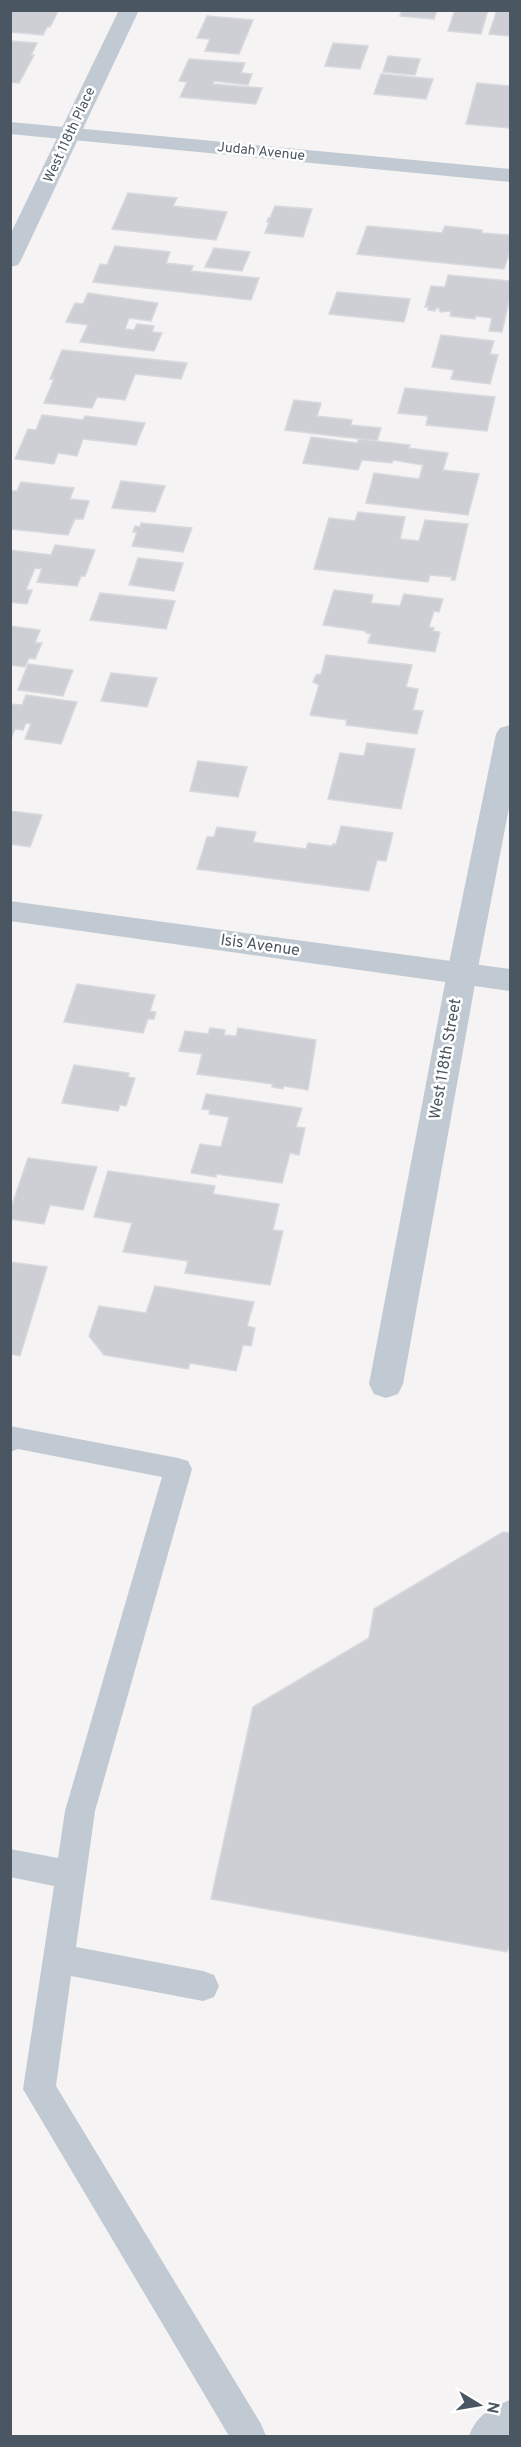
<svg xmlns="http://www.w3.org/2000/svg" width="521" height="2447" font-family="Overpass,sans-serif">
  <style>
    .building { fill: #cdcfd5; stroke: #d7d9de; stroke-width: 1.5 }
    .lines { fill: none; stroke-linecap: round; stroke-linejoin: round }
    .service { fill: #c1cad2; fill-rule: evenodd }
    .minor { fill: #c1cad2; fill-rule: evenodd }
    .tertiary { fill: #c1cad2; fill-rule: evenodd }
    .labels { text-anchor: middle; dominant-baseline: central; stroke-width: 5; stroke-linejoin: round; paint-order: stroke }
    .far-street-label { font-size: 14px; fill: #4a5661; stroke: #fff }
    .street-label { font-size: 16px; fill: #4a5661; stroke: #fff }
  </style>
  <rect width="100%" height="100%" fill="#f5f3f3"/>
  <!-- building -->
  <g class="building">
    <path d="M10,10H55L58,11L50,27H47L43,35L10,32Z"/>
    <path d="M402,10H437L434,19L400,16Z"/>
    <path d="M455,10H488L481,34L448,31Z"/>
    <path d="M497,10H510V36L489,34Z"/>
    <path d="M207,16L253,20L239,54L205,51L210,39L197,38Z"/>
    <path d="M10,41L37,43L31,55H34L19,83L10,82Z"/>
    <path d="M333,43L368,46L360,69L325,66Z"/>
    <path d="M388,56L420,59L415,75L383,72Z"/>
    <path d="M189,59L245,63L241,73L252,74L248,85L214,81L213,84L262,88L256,104L180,97L187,82L179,81Z"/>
    <path d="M381,74L433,79L426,99L374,94Z"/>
    <path d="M477,83L510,86V128L466,124Z"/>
    <path d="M128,193L177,198L173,206L227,212L216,240L112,229Z"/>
    <path d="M275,206L312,209L303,237L265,233L269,222H267L268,218H270Z"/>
    <path d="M367,226L442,233L445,226L482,230V233L510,235V251L504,269L357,254Z"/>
    <path d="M115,246L170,252L166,263L193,266L191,271L259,278L251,300L93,282L100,264L107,265Z"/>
    <path d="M214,248L250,252L242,271L205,267Z"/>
    <path d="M448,275L510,281V297L502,332L489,331L492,318L476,316L475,319L450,316L451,311L440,312L439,308H436L435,311L428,310L429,307H425L431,286L445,287Z"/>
    <path d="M337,292L410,299L404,322L329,314Z"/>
    <path d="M88,293L158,303L151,321L129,318L125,329L134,330L137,324L154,326L152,332L162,333L154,351L80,342L88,325L66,322L75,303L83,304Z"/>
    <path d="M441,335L494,341L490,354L498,355L490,384L451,379L454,370L432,367Z"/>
    <path d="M62,350L187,363L181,379L135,374L125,400L97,397L92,408L44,403L54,379H50Z"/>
    <path d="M405,388L495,397L487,431L426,425L428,416L398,413Z"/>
    <path d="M294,400L321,403L317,416L352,420L351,425L381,428L377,441L285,430Z"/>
    <path d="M42,415L83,420L85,416L145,423L136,445L83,439L77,456L58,453L54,464L15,459L28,429L36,430Z"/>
    <path d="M311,437L357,443L359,439L410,445L408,448L448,453L443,470L479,474L468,515L366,503L374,473L419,479L423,465L393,460L392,463L362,460L358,470L303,463Z"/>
    <path d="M121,481L165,486L155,512L112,508Z"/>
    <path d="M21,482L74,488L70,499L89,501L83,519H75L68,535L10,529V491H17Z"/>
    <path d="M358,512L405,517L400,539L419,541L425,520L468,524L455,580H451L452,577L430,575L428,582L314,569L329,518L355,521Z"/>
    <path d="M141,523L192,528L183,552L132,546L137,532H133L135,526L140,527Z"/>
    <path d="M55,545L95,550L85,576H81L77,586L37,582L42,569L35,568L26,590H32L27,604L10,602V550L51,555Z"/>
    <path d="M138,558L183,563L174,591L129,585Z"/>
    <path d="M334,590L373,595L371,603L400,606L404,594L443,599L439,612L434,611L429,627L434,628L433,631L440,632L435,652L368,643L371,634L366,633V631L323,625Z"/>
    <path d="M100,593L175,601L166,629L90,620Z"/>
    <path d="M10,626L40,630L35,643H42L35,659L29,658L25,667L10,665Z"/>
    <path d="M326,655L412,665L406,687L418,689L413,710L423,711L417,734L346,725L347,720L310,715L319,685L313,682L316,675L321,674Z"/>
    <path d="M28,664L73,670L63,696L18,690Z"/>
    <path d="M111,673L157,678L147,707L101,701Z"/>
    <path d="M26,695L77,702L61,744L25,739L31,724L26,723L23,730L15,729L10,741V704L22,705Z"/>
    <path d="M367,743L415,749L401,809L328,799L340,753L364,756Z"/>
    <path d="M198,761L247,767L238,797L190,791Z"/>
    <path d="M10,811L42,815L30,847L10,844Z"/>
    <path d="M341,826L393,833L386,861L377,860L369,891L197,869L207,837H214L217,827L256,832L253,842L306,849L308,843L332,846L333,844H336Z"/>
    <path d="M77,984L155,995L150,1011L156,1012L154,1019H148L143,1033L64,1022Z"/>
    <path d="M210,1028L225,1030L224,1035L236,1036L238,1028L316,1040L308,1090L284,1086L283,1089L272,1087L273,1084L197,1074L202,1054L179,1051L185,1031L208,1034Z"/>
    <path d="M74,1065L129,1073L128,1077L135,1078L126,1106L120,1105L118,1111L62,1103Z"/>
    <path d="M206,1094L302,1108L296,1127L305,1128L299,1155L290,1153L282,1183L216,1174V1177L191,1173L200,1144L221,1147L229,1117L209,1114L210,1110L202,1109Z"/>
    <path d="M28,1158L97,1167L83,1210L50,1205L44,1224L10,1219V1211Z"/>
    <path d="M108,1171L215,1186L213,1194L279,1204L273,1230L283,1231L270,1285L185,1273L188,1261L123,1252L132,1223L94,1217Z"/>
    <path d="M10,1262L47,1267L20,1356L10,1354Z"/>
    <path d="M155,1286L254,1302L247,1326L255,1328L251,1346L243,1345L236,1371L190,1363L188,1369L104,1355L89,1336L99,1306L146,1313Z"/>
    <path d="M503,1532L510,1533V1945L507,1952L211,1899L253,1707L369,1638L374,1609Z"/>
  </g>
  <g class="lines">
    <!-- service -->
    <path class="service" d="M10,1426L178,1458L188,1461L192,1469L95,1811L76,1947L203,1971L214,1975L219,1986L214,1997L203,2001L71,1976L56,2086L261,2424L266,2436H229L23,2089L54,1886L10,1877V1849L58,1858L65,1811L162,1477L18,1449L10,1452Z"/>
    <!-- minor -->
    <g class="minor">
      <path d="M119,10H139L21,260L18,265L10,267V235Z"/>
      <path d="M10,901L510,969V991L10,921Z"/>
      <path d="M510,2400V2436H469C476,2416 490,2408 510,2400Z"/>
    </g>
    <!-- tertiary -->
    <g class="tertiary">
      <path d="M10,122L510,169V182L10,134Z"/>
      <path d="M510,725V803L477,973L403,1384L398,1394L386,1398L374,1394L369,1384L447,973L496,734L500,728Z"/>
    </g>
  </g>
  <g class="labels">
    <!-- far-street labels -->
    <g class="far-street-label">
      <text transform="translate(70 135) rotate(-65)">West 118th Place</text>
      <text transform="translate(261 152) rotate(6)">Judah Avenue</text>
    </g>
    <!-- street labels -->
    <g class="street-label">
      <text transform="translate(260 946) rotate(8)">Isis Avenue</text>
      <text transform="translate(446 1059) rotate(-80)">West 118th Street</text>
    </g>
  </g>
  <!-- border -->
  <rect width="521" height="2447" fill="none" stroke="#4a5661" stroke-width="24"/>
  <!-- north arrow -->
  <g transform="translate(479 2405) rotate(101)" stroke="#ffffff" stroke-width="4.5" paint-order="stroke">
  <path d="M0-4.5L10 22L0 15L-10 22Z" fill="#4a5661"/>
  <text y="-9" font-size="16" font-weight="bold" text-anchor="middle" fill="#4a5661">N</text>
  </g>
</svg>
